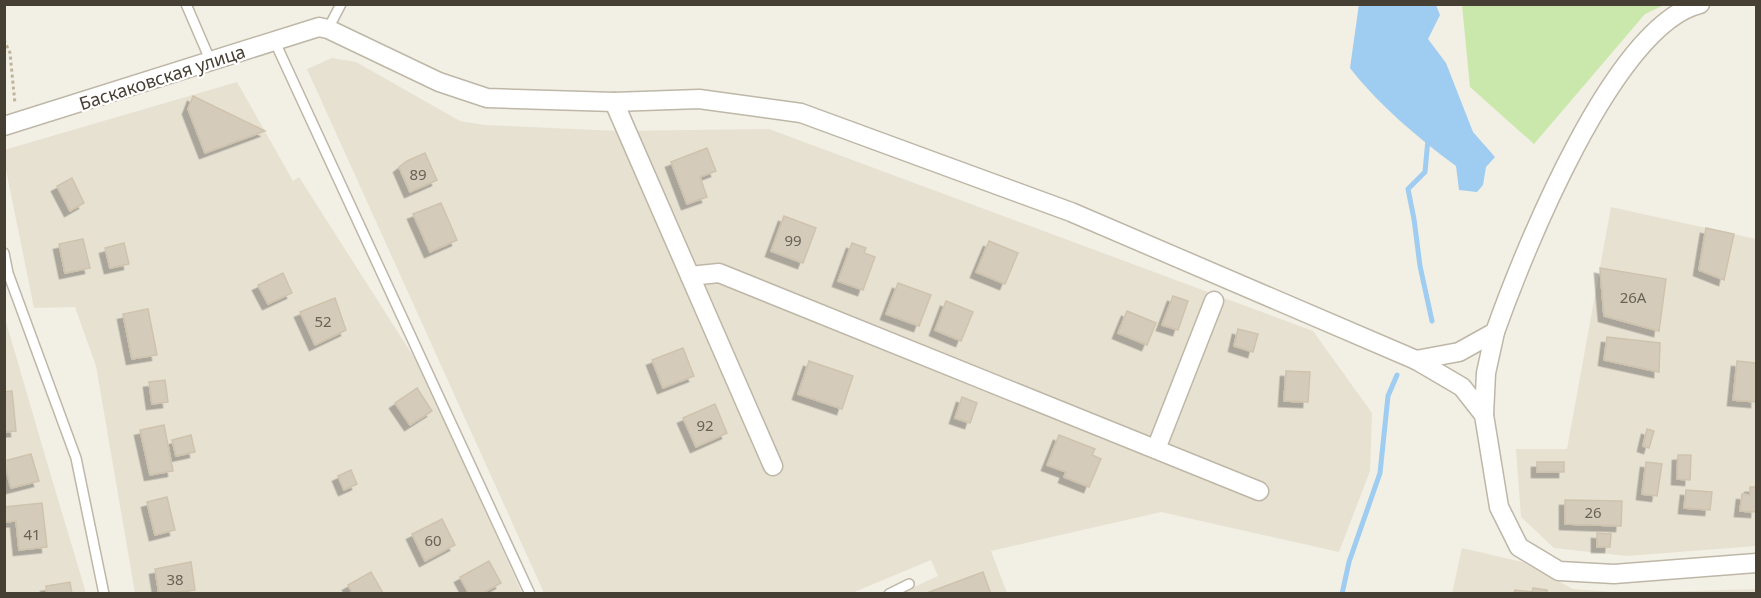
<svg xmlns="http://www.w3.org/2000/svg" width="1761" height="598" font-family="'Noto Sans',sans-serif">
  <style>
    .residential { fill: #e7e1d2 }
    .green { fill: #cae8ac }
    .water { fill: #9fccf1 }
    .lines { fill: none; stroke-linecap: round; stroke-linejoin: round }
    .stream { stroke: #9fccf1; stroke-width: 5 }
    .building { fill: #d4cbba; stroke: #cfc3ad; stroke-width: 1.5; filter: url(#shadow) }
    .lane-casing { stroke: #beb7a7; stroke-width: 12 }
    .street-casing { stroke: #beb7a7; stroke-width: 21 }
    .path { stroke: #c0b398; stroke-width: 3; stroke-dasharray: 3 3; stroke-linecap: butt }
    .lane { stroke: #fff; stroke-width: 9 }
    .street { stroke: #fff; stroke-width: 18 }
    .labels { text-anchor: middle; dominant-baseline: central; stroke-width: 4.5; stroke-linejoin: round; paint-order: stroke }
    .number-label { font-size: 15px; fill: #696256 }
    .street-label { font-size: 18px; fill: #453f34; stroke: #fff }
  </style>
  <defs>
    <filter id="shadow"><feDropShadow dx="-5.5" dy="5.5" stdDeviation="0" flood-color="#0004"/></filter>
  </defs>
  <rect width="100%" height="100%" fill="#f2efe4"/>
  <!-- residential -->
  <g class="residential">
    <path d="M332,58L356,62L460,121L485,125L619,131L769,129L1313,331L1372,413L1370,471L1339,552L1161,512L991,551L1007,593H901L938,576L931,560L852,593H544L307,69Z"/>
    <path d="M237,82L293,181L299,177L422,370L522,593H135L96,366L75,307L34,308L5,165L4,150Z"/>
    <path d="M1611,207L1756,239V546L1627,556L1554,548L1521,517L1516,449H1567Z"/>
    <path d="M4,315L51,476L86,593H5Z"/>
    <path d="M1462,548L1522,562L1573,589L1624,593L1756,589V594H1452Z"/>
  </g>
  <!-- green -->
  <path class="green" d="M1462,5V4L1664,5L1645,14L1534,144L1470,87Z"/>
  <!-- water -->
  <path class="water" d="M1359,4L1436,5L1440,15L1428,39L1446,63L1473,132L1495,157L1486,167L1483,185L1477,192L1459,190L1456,166C1419,139 1378,104 1350,68Z"/>
  <g class="lines">
    <!-- stream -->
    <g class="stream">
      <path d="M1428,139L1425,172L1408,189L1414,219L1420,266L1432,321"/>
      <path d="M1342,594L1349,562L1380,473L1388,396L1397,375"/>
    </g>
  </g>
  <!-- building -->
  <g class="building">
    <path d="M193,96L265,131L205,153L188,109Z"/>
    <path d="M707,148L716,171L700,177L707,197L687,204L671,162Z"/>
    <path d="M425,153L437,180L410,192L399,167L407,161Z"/>
    <path d="M72,178L84,203L70,211L57,186Z"/>
    <path d="M441,203L457,240L430,252L413,214Z"/>
    <path d="M784,216L816,228L803,263L771,251Z"/>
    <path d="M1706,228L1734,234L1724,280L1699,270Z"/>
    <path d="M83,239L90,268L65,273L59,244Z"/>
    <path d="M989,241L1018,253L1005,284L976,272Z"/>
    <path d="M124,243L129,264L110,268L105,248Z"/>
    <path d="M852,243L866,248L864,253L875,257L863,290L838,281Z"/>
    <path d="M1600,268L1666,279L1659,331L1604,316Z"/>
    <path d="M283,273L292,293L268,304L258,285Z"/>
    <path d="M898,283L931,295L919,326L886,314Z"/>
    <path d="M1173,296L1188,301L1178,330L1162,325Z"/>
    <path d="M335,298L346,330L315,345L300,312Z"/>
    <path d="M946,301L973,312L961,341L935,330Z"/>
    <path d="M148,309L157,355L132,359L123,314Z"/>
    <path d="M1127,311L1156,323L1147,345L1118,333Z"/>
    <path d="M1238,329L1258,334L1253,352L1234,346Z"/>
    <path d="M1607,337L1660,343L1659,372L1604,360Z"/>
    <path d="M683,348L694,376L663,388L652,360Z"/>
    <path d="M809,361L853,376L842,409L798,394Z"/>
    <path d="M1737,361L1756,363V402L1733,400Z"/>
    <path d="M1286,371L1310,372L1308,402L1284,401Z"/>
    <path d="M165,380L168,402L152,404L149,382Z"/>
    <path d="M417,388L432,411L410,425L395,403Z"/>
    <path d="M12,391L16,431L4,432V392Z"/>
    <path d="M962,397L977,403L970,423L955,418Z"/>
    <path d="M715,404L727,433L696,447L683,418Z"/>
    <path d="M164,425L173,471L150,475L140,430Z"/>
    <path d="M1647,429L1654,431L1649,448L1643,446Z"/>
    <path d="M191,435L195,452L176,456L172,440Z"/>
    <path d="M1059,435L1095,449L1092,455L1101,459L1089,487L1064,477L1066,472L1047,465Z"/>
    <path d="M31,454L39,481L11,488L4,461Z"/>
    <path d="M1678,455H1691L1690,480L1677,479Z"/>
    <rect x="1537" y="462" width="27" height="10"/>
    <path d="M1646,462L1662,464L1657,496L1642,494Z"/>
    <path d="M351,470L357,484L344,490L338,476Z"/>
    <path d="M1750,487H1756V512L1740,511L1742,494L1750,495Z"/>
    <path d="M1686,490L1712,492L1710,510L1684,508Z"/>
    <path d="M167,497L175,530L155,535L147,502Z"/>
    <path d="M1565,500L1622,501L1621,526L1565,524Z"/>
    <path d="M42,503L47,547L19,550L16,521L4,522V507Z"/>
    <path d="M442,519L455,545L425,561L412,534Z"/>
    <path d="M1597,533L1611,534L1610,547H1597Z"/>
    <path d="M489,561L501,583L481,594H469L460,577Z"/>
    <path d="M191,562L195,590L159,594L155,569Z"/>
    <path d="M371,572L383,593L353,594L348,585Z"/>
    <path d="M983,572L991,594H924Z"/>
    <path d="M70,582L72,594H47L46,586Z"/>
    <path d="M1533,588L1547,590V594H1514L1515,590L1532,592Z"/>
  </g>
  <g class="lines">
    <!-- lane casing -->
    <g class="lane-casing">
      <g id="lane">
        <path d="M186,4L211,62"/>
        <path d="M328,29L341,4"/>
        <path d="M274,40L530,594"/>
        <path d="M4,253L8,273L76,458L104,594"/>
        <path d="M889,594L909,584"/>
      </g>
    </g>
    <!-- street casing -->
    <g class="street-casing">
      <g id="street">
        <path d="M614,102L773,466"/>
        <path d="M4,126L319,27L328,29L439,82L487,98L614,102L699,99L801,113L1071,212L1416,360L1462,387L1484,415"/>
        <path d="M690,276L719,273L1259,491"/>
        <path d="M1495,332L1486,373L1484,415L1499,507L1519,547L1559,571L1614,574L1756,563"/>
        <path d="M1416,360L1459,352L1495,332C1523,253 1614,24 1700,4"/>
        <path d="M1156,449L1214,301"/>
      </g>
    </g>
    <!-- path -->
    <path class="path" d="M4,40L10,53L15,104"/>
    <!-- lane -->
    <use href="#lane" class="lane"/>
    <!-- street -->
    <use href="#street" class="street"/>
  </g>
  <g class="labels">
    <!-- number labels -->
    <g class="number-label">
      <text x="418" y="174">89</text>
      <text x="793" y="240">99</text>
      <text x="1633" y="297">26А</text>
      <text x="323" y="321">52</text>
      <text x="705" y="425">92</text>
      <text x="1593" y="512">26</text>
      <text x="32" y="534">41</text>
      <text x="433" y="540">60</text>
      <text x="175" y="579">38</text>
    </g>
    <!-- street labels -->
    <g class="street-label">
      <text transform="translate(162 77) rotate(-18)">Баскаковская улица</text>
    </g>
  </g>
  <!-- border -->
  <rect width="1761" height="598" fill="none" stroke="#453f34" stroke-width="12"/>
</svg>
